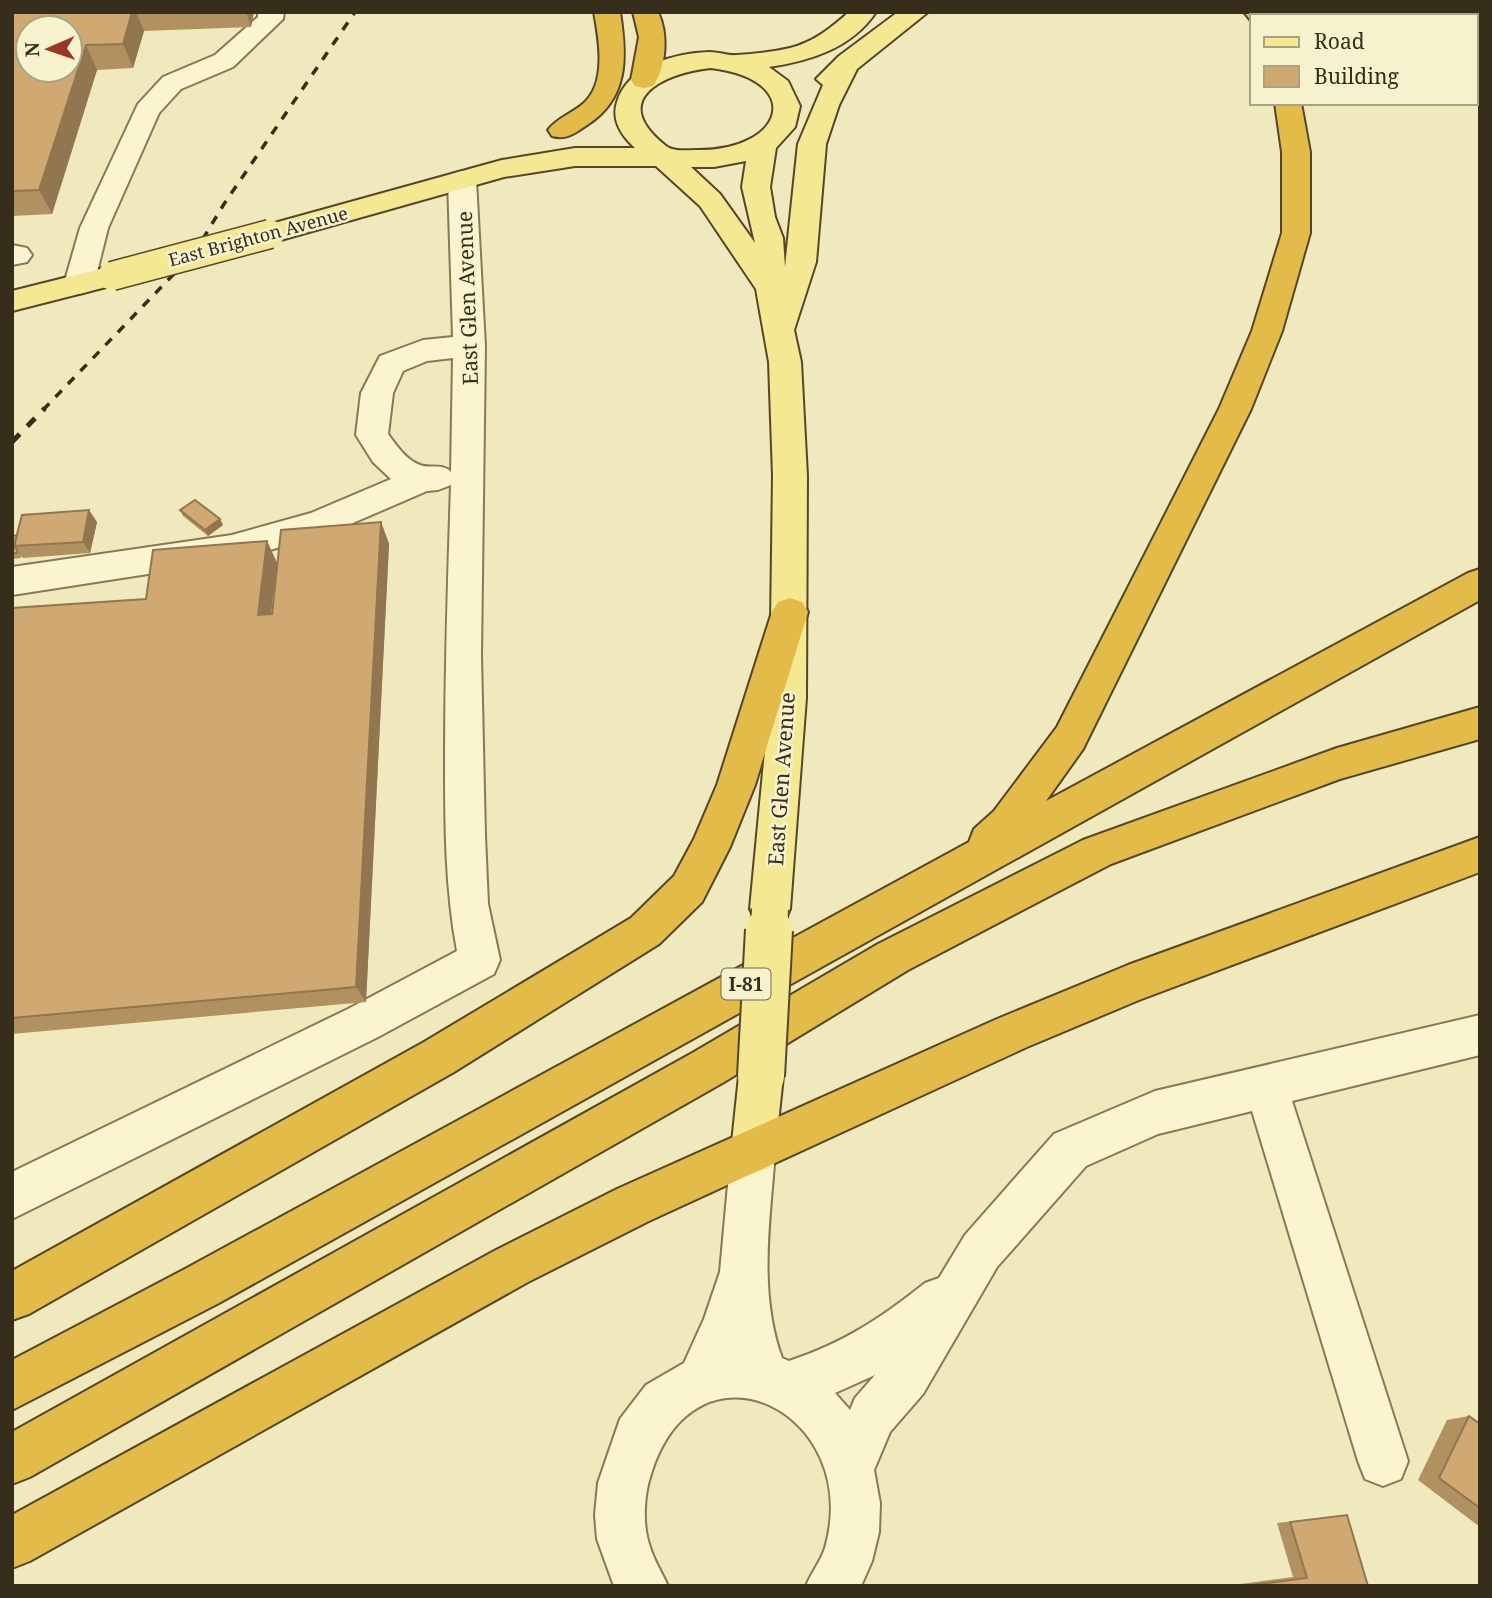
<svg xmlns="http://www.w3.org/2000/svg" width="1492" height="1598" font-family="'Noto Serif',serif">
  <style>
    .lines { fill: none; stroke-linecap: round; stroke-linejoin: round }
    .minor-casing { stroke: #887956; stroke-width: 4 }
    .major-casing { stroke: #55462b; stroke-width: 4 }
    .highway-casing { stroke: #55462b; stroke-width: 4 }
    .minor { fill: #faf5d0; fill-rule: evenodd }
    .major { fill: #f5e892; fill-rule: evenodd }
    .highway { fill: #e3bb49; fill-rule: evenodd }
    .rail-far1 { stroke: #362d1b; stroke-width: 3.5; stroke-dasharray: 9 9; stroke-linecap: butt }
    .rail { stroke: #362d1b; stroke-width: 5; stroke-dasharray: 11 11; stroke-linecap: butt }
    .major-bridge-far2-casing { stroke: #55462b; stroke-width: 31; stroke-linecap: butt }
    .major-bridge-far1-casing { stroke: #55462b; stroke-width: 39; stroke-linecap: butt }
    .major-bridge-casing { stroke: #55462b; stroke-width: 50; stroke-linecap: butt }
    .major-bridge-far2 { stroke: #f5e892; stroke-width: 28 }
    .major-bridge-far1 { stroke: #f5e892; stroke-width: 36 }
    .major-bridge { stroke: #f5e892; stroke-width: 46 }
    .wall { fill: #b29161 }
    .shaded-wall { fill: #91764f }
    .building { fill: #cfa971; stroke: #91764f; stroke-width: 2; fill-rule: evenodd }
    .labels { text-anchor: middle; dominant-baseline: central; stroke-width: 5; stroke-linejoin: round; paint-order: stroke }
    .far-street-label { font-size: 18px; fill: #362d1b; stroke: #f6f2cd }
    .shield { fill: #f6f2cd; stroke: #706850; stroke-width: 2 }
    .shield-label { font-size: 19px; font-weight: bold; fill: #362d1b }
    .street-label { font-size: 21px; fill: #362d1b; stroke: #f6f2cd }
  </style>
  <rect width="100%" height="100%" fill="#efe9bd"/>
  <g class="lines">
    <!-- minor casing -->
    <g class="minor-casing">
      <g id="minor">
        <path d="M258,12H284L283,19L233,67L181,89L159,113L108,228L94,284L90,291L79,294L68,291L64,284L80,228L138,104L163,77L215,55L258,17Z"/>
        <path d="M462,171L472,174L476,180L485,346L481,655L485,836L488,904L500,960L494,974L378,1037L12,1219V1172L348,1009L457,951C445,887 445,823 445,758C445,667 448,576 451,485L438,490L427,491L332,532L232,561L12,595V567L232,535L311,513L391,479L373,462L356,435L361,393L380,356L423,340L453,337L448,180L452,174ZM453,358L451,472C442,463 431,469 420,465C406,460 396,445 388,434L393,393L403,371L427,361Z"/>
        <path d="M12,245L27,248L32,255L27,262L12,265Z"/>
        <path d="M1480,1015V1055L1292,1101L1408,1461L1401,1479L1383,1486L1365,1479L1358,1461L1252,1111L1158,1134L1086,1166L997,1267L923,1394L890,1432L874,1470L880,1503L879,1532L872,1561L861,1586H806C811,1573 821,1561 825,1548C864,1411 696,1329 651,1474C644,1495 642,1525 650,1547C654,1560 662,1573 668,1586H614L597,1539L595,1515L598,1483L620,1419L646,1385L684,1363L704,1319L720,1272L731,1152L737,1136L753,1130L769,1136L775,1152C770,1221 758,1292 782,1358L789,1361C843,1343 880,1319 925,1283L939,1278L965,1235L1054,1134L1155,1091ZM875,1375L855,1398L850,1410L835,1393Z"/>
      </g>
    </g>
    <!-- major casing -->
    <g class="major-casing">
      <g id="major">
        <path d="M849,12H876C852,48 810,61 769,67L788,81L800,106L795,127L776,148L770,187L775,217L783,238L785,267L798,144L823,85L816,79L839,56L898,12H928L857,69L839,105L826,144L816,262L794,330L801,362L807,476L806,698L790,909L784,922L770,927L756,922L750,909L770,698L773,476L769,362L756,289L700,206L656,166H575L504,177L270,243L260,241L256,234L260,227L502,160L575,148H635C622,136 611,121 617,102C628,65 676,53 710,52C719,52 728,56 737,55C754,54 773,52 790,48C814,42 831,28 849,12ZM711,68C807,80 784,151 697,150C687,150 674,152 666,146C607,100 663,73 711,68ZM746,161L742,187L755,243L720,194L691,167H714Z"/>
        <path d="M112,266L122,269L127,276L122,283L12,311V291Z"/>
        <path d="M761,1055L776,1061L783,1076L775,1152L769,1168L753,1174L737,1168L731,1152L739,1076L746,1061Z"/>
      </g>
    </g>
    <!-- highway casing -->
    <g class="highway-casing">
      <g id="highway">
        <path d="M594,12H620C627,57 629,98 587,125C575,133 567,140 552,136L548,130C557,118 573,113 584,103C607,82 599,40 594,12Z"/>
        <path d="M633,12H658C668,33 667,66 653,86L644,88L635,86L631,80L639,37Z"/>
        <path d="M1244,12H1269L1270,16H1252V22Z"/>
        <path d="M1275,103H1301L1310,152V233L1282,331L1251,409L1083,749L1046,801L1468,573L1480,569V600L219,1303L12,1410V1360L185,1269L969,842L974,829L994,811L1057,727L1219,409L1252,331L1282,233V152Z"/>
        <path d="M790,598L802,602L808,612L755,785L730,847L702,902L659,944L454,1072L29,1314L12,1320V1271L424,1042L631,918L674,876L694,839L717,785L772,612L778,602Z"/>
        <path d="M1480,707V739L1340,779L1111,864L908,970L724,1082L30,1477L12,1484V1432L694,1052L878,944L1083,840L1337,748Z"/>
        <path d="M1480,837V872L1139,1000L1027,1047L649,1221L528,1282L30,1561L12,1568V1515L496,1250L617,1189L997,1019L1128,965Z"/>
      </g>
    </g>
    <!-- minor -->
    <use href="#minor" class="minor"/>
    <!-- major -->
    <use href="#major" class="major"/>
    <!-- highway -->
    <use href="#highway" class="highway"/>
    <!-- rail-far1 -->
    <path class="rail-far1" d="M43,410L195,252L224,204L355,12"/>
    <!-- rail -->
    <path class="rail" d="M12,442L45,408"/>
    <!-- major-bridge-far2 casing -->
    <g class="major-bridge-far2-casing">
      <path id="major-bridge-far2" d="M112,276L270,234"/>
    </g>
    <!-- major-bridge-far1 casing -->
    <g class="major-bridge-far1-casing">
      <path id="major-bridge-far1" d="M769,932L770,909"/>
    </g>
    <!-- major-bridge casing -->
    <g class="major-bridge-casing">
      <path id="major-bridge" d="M761,1076L769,930"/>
    </g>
    <!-- major-bridge-far2 -->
    <use href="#major-bridge-far2" class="major-bridge-far2"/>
    <!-- major-bridge-far1 -->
    <use href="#major-bridge-far1" class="major-bridge-far1"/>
    <!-- major-bridge -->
    <use href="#major-bridge" class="major-bridge"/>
  </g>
  <!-- wall -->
  <g class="wall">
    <path d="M12,12H254L251,27L144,31L133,68L97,70L52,214L12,216Z"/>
    <path d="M180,510L220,519L223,525L208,536L183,516Z"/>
    <path d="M97,522L90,553L23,558L21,556V558L12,559V536Z"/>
    <path d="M381,522L389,544L366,1002L12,1034V608L146,599L267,541L277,563L271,614Z"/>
    <path d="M1469,1416L1480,1424V1527L1418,1480L1447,1420Z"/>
    <path d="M1347,1515L1368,1586H1226L1293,1577L1277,1523Z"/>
  </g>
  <!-- shaded-wall -->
  <g class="shaded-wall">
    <path d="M132,12H136L144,31L133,68L123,44Z"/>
    <path d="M246,12H254L251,27Z"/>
    <path d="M86,45L97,70L52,214L39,190Z"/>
    <path d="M89,510L97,522L90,553L83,542Z"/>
    <path d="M220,519L223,525L208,536L205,530Z"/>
    <path d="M381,522L389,544L366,1002L356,987Z"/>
    <path d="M267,541L277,563L268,636L258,615Z"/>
  </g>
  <!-- building -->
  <g class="building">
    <path d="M12,12H132L123,44L86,45L39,190L12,191ZM28,28H70V70H28Z"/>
    <path d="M195,500L220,519L205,530L180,510Z"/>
    <path d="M89,510L83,542L14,546L22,515Z"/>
    <path d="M381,522L356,987L12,1018V608L146,599L153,550L267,541L258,615L272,614L281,530Z"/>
    <path d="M17,535L14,546L17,550V553H12V536Z"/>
    <path d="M1469,1416L1480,1424V1508L1439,1478Z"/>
    <path d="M1347,1515L1368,1586H1244L1307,1578L1290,1522Z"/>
  </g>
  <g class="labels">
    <!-- far-street labels -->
    <g class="far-street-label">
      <text transform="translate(258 236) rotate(-15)">East Brighton Avenue</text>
    </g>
    <!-- shield labels -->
    <rect class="shield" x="721.5" y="968.5" width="49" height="31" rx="5"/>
    <g class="shield-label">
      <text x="746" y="984">I-81</text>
    </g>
    <!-- street labels -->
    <g class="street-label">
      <text transform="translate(467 298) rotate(-92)">East Glen Avenue</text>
      <text transform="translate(781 779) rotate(-86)">East Glen Avenue</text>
    </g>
  </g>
  <!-- border -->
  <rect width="1492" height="1598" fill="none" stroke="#362d1b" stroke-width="28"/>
  <!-- legend -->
  <rect x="1250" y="14" width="228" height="91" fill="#f6f2cd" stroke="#a9a386" stroke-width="2"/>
  <rect x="1264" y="37" width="35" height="10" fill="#f5e892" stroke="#a9a386" stroke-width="2"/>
  <text x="1314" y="49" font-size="21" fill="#362d1b">Road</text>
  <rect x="1264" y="66" width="35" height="21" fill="#cfa971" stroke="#a9a386" stroke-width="2"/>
  <text x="1314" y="84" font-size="21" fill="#362d1b">Building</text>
  <!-- north arrow -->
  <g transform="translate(49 49) rotate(268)"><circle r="33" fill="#f6f2cd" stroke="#a9a386" stroke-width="2"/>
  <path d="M0-5L12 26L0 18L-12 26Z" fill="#993724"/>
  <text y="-10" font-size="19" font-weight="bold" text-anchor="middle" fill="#362d1b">N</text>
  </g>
</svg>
